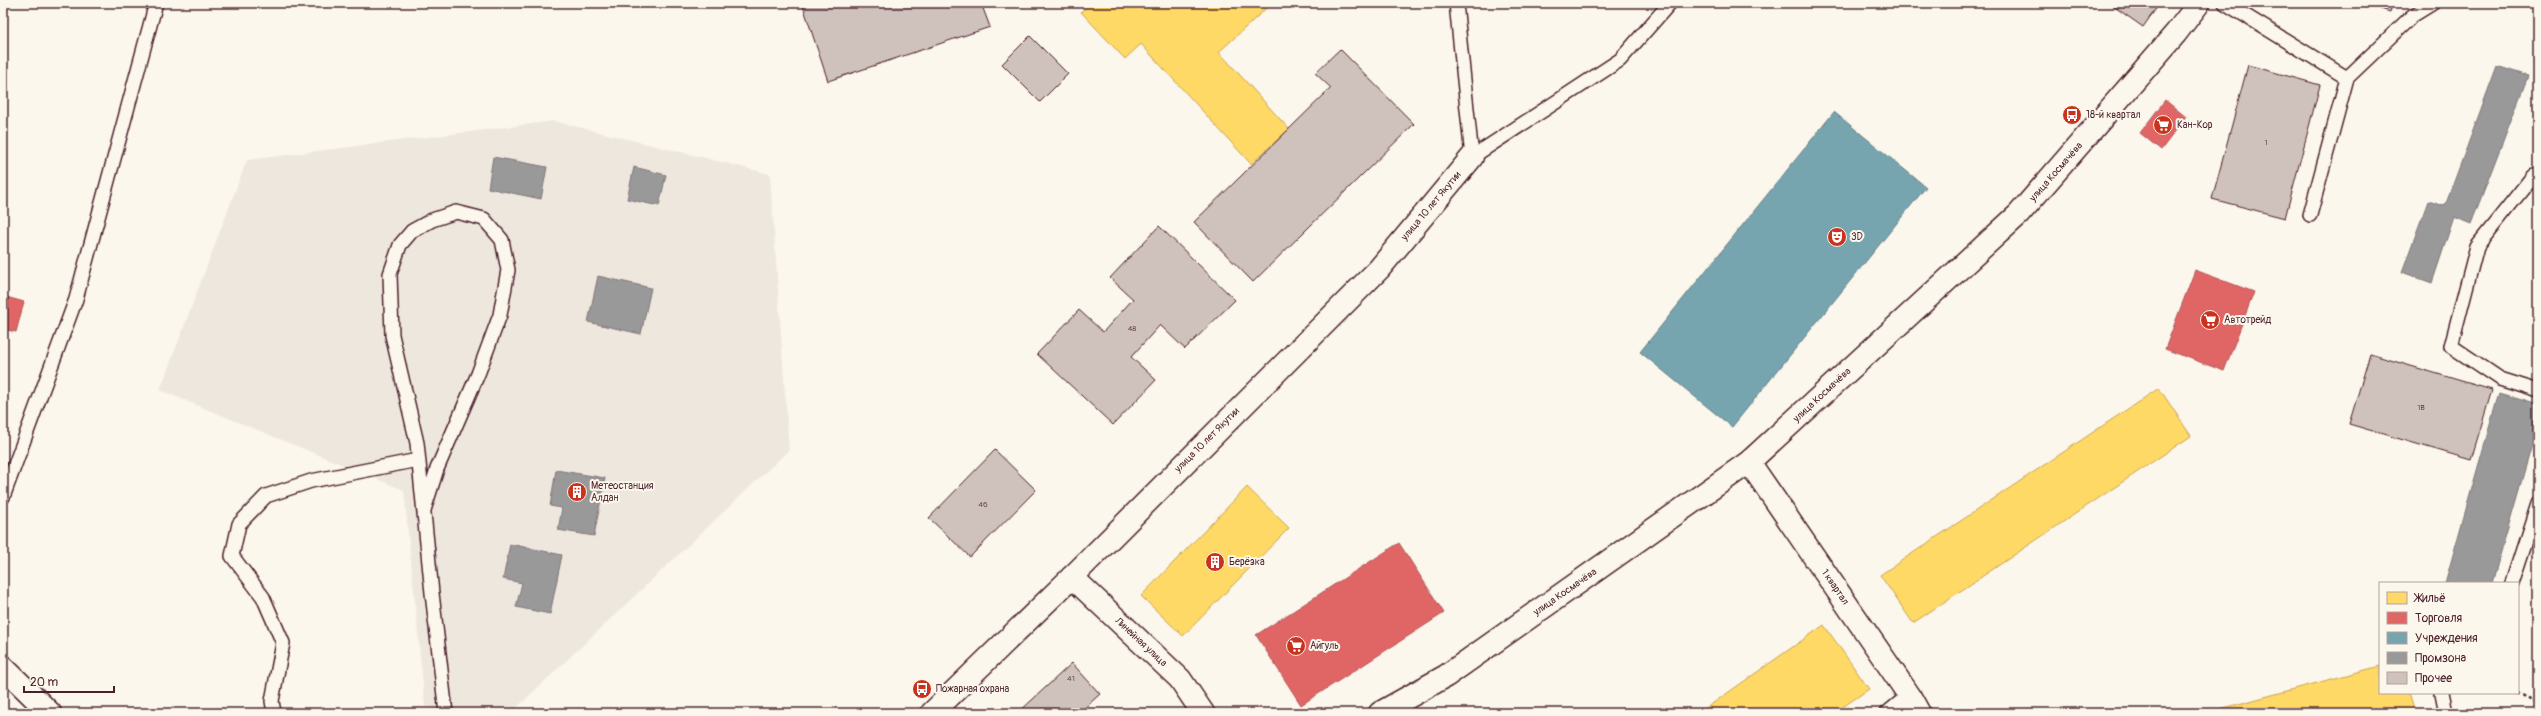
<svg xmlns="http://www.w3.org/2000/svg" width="2541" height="716" font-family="Pangolin,sans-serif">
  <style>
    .built { fill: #eee7de }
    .homes { fill: #ffd966; stroke: #c9a154 }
    .shops { fill: #e06666; stroke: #b35154 }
    .public { fill: #76a5af; stroke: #697d87 }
    .industry { fill: #999; stroke: #817478 }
    .building { fill: #cfc2bc; stroke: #4a1f2b }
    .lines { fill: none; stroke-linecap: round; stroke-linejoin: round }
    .service-casing { stroke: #4a1f2b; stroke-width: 16 }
    .minor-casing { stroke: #4a1f2b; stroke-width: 25 }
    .tertiary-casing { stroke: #4a1f2b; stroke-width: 25 }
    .secondary-casing { stroke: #4a1f2b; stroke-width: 25 }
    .path { stroke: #4a1f2b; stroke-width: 2.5; stroke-dasharray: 3 3; stroke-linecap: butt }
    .service { stroke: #fbf7ec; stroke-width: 13 }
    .minor { stroke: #fbf7ec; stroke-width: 22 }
    .tertiary { stroke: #fbf7ec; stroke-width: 22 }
    .secondary { stroke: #fbf7ec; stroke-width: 22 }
    .labels { text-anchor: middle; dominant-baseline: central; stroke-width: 4; stroke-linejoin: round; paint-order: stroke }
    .number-label { font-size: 8px; fill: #6b484f }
    .poi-label { font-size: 10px; fill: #4a1f2b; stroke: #fbf7ec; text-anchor: start }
    .street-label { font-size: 10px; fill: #4a1f2b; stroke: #fbf7ec }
  </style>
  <rect width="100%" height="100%" fill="#fbf7ec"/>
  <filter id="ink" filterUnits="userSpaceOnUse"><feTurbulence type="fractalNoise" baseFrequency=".025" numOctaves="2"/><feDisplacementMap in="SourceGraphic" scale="8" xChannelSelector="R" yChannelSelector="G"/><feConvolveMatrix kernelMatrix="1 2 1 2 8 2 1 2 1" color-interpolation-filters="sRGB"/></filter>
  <g filter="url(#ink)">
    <!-- built -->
    <path class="built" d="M554,121L770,174L789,450L511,713H444L425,706L404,490L160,390L247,160Z"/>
    <!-- homes -->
    <g class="homes">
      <path d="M1090,3H1272L1219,52L1289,129L1251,164L1141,44L1125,59L1081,12Z"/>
      <path d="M2159,388L2191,436L1913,623L1880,575Z"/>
      <path d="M1247,487L1289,528L1183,636L1141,596Z"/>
      <path d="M1824,625L1869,689L1834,713H1699Z"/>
      <path d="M2380,666V693H2409L2415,713H2205Z"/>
    </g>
    <!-- shops -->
    <g class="shops">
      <path d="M2165,100L2186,117L2161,150L2140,133Z"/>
      <path d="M2195,270L2254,292L2224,371L2165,349Z"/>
      <path d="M3,296L24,302L16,332L3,329Z"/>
      <path d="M1399,543L1444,613L1301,705L1256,635Z"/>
    </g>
    <!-- public -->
    <path class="public" d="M1834,112L1926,187L1732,427L1640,352Z"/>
    <!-- industry -->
    <g class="industry">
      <path d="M2497,66L2528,76L2471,224L2454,217L2432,283L2402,272L2428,201L2445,206Z"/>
      <path d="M493,157L547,167L541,199L488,188Z"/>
      <path d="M634,167L666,175L659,206L627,199Z"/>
      <path d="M598,276L651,288L641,334L588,322Z"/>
      <path d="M2499,393L2538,405V424L2492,583H2445Z"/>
      <path d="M556,470L605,478L594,536L558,530L562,508L550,506Z"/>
      <path d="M510,544L562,555L550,614L516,607L522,583L503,579Z"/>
    </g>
    <!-- building -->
    <g class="building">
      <path d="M802,3H981L990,27L828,81Z"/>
      <path d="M2109,3H2160L2143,27Z"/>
      <path d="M2362,3H2393L2390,12Z"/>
      <path d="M1030,36L1068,74L1040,102L1002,64Z"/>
      <path d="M1340,49L1414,124L1253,282L1194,222L1331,88L1315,73Z"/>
      <path d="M2248,65L2320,85L2285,218L2212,199Z"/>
      <path d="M1159,226L1235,300L1185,349L1160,325L1131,357L1156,380L1113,425L1037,354L1079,310L1103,332L1133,299L1110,278Z"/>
      <path d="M2370,354L2492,390L2471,460L2349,424Z"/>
      <path d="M995,450L1036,490L970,557L929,518Z"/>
      <path d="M1072,663L1100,694L1079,713H1018Z"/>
    </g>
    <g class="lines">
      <!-- service casing -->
      <g class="service-casing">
        <g id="service">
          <path d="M1456,3L1472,157L1620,60L1670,3"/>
          <path d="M2225,3L2347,78L2310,215"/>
          <path d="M2347,78L2412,16L2433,3"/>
          <path d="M2538,177L2533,176L2477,246L2451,346L2500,379L2538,391"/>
          <path d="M3,497L76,299L156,3"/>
          <path d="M424,510L437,469L478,374L500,315L508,270L502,240L484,219L456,212L432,220L412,231L400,245L390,274L392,335L417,443L432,593L446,713"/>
          <path d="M2512,583L2538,503"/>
          <path d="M2442,693L2446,713"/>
          <path d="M274,713L272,701L283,643L263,597L232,556L239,524L266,496L311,481L418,460"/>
          <path d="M1887,713L1909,695"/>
        </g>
      </g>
      <!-- minor casing -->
      <g class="minor-casing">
        <g id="minor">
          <path d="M1749,462L1909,695L1919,713"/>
          <path d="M1072,577L1379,269L1472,157"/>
          <path d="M3,667L50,713"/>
        </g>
      </g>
      <!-- tertiary casing -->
      <g class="tertiary-casing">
        <path id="tertiary" d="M932,713L1072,577"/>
      </g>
      <!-- secondary casing -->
      <g class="secondary-casing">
        <g id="secondary">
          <path d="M1072,577L1180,679L1203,713"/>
          <path d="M1380,713L1446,676L1749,462L2019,214L2176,33L2199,3"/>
        </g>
      </g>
      <!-- path -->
      <path class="path" d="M2516,693L2538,703"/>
      <!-- service -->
      <use href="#service" class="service"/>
      <!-- minor -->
      <use href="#minor" class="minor"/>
      <!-- tertiary -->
      <use href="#tertiary" class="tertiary"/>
      <!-- secondary -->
      <use href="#secondary" class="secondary"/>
    </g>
  </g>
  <!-- icons -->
  <defs>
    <g id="bus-disc" transform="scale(1)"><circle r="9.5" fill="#c8321e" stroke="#fbf7ec"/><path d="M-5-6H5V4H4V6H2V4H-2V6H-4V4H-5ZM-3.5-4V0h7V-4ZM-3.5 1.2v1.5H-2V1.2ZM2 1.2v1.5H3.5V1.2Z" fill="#fff"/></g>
    <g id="supermarket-disc" transform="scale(1)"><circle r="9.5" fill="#c8321e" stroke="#fbf7ec"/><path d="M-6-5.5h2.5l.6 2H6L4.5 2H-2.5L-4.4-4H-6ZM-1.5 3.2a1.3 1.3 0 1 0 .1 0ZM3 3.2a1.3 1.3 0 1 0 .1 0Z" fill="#fff"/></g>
    <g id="theatre-disc" transform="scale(1)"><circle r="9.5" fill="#c8321e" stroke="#fbf7ec"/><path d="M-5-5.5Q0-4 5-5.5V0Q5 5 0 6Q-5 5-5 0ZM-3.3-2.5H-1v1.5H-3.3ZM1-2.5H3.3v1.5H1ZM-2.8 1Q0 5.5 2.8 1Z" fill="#fff"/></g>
    <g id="building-disc" transform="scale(1)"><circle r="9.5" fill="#c8321e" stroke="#fbf7ec"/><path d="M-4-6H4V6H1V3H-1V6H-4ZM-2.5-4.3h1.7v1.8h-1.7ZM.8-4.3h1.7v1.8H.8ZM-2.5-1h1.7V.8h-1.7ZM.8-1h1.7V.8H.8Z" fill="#fff"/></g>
  </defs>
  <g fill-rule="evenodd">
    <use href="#bus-disc" x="2072" y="115"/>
    <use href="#supermarket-disc" x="2163" y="125"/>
    <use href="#theatre-disc" x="1837" y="237"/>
    <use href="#supermarket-disc" x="2210" y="320"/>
    <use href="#building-disc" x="577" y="492"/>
    <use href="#building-disc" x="1215" y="562"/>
    <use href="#supermarket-disc" x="1296" y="646"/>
    <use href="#bus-disc" x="922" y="689"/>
  </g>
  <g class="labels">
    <!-- number labels -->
    <g class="number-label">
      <text x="2266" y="142">1</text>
      <text x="1132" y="328">48</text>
      <text x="2421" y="407">1В</text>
      <text x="983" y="504">46</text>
      <text x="1071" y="678">41</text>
    </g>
    <!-- poi labels -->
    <g class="poi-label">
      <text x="2086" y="115">18-й квартал</text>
      <text x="2177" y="125">Кан-Кор</text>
      <text x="1851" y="237">3D</text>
      <text x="2224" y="320">Автотрейд</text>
      <text x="591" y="486">Метеостанция<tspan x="591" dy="12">Алдан</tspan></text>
      <text x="1229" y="562">Берёзка</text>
      <text x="1310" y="646">Айгуль</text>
      <text x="936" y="689">Пожарная охрана</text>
    </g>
    <!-- street labels -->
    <g class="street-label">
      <text transform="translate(2056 172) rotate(-49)">улица Космачёва</text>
      <text transform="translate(1431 206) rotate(-50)">улица 10 лет Якутии</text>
      <text transform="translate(1822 395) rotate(-43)">улица Космачёва</text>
      <text transform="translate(1207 440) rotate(-45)">улица 10 лет Якутии</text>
      <text transform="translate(1835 587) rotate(56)">1 квартал</text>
      <text transform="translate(1565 592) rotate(-35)">улица Космачёва</text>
      <text transform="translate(1141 642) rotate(43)">Линейная улица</text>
    </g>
  </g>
  <!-- margin -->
  <rect width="2541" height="716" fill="none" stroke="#fbf7ec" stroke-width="16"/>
  <rect x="8" y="8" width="2525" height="700" fill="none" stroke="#4a1f2b" stroke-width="1.5" filter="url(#ink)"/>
  <!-- legend -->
  <rect x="2379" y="582" width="140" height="112" fill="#fbf7ec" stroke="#b4a19f"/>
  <rect x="2387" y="592" width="20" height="12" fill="#ffd966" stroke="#b4a19f"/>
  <text x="2415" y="602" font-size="12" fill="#4a1f2b">Жильё</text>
  <rect x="2387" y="612" width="20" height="12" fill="#e06666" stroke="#b4a19f"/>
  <text x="2415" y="622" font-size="12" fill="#4a1f2b">Торговля</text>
  <rect x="2387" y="632" width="20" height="12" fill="#76a5af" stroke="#b4a19f"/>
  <text x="2415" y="642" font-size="12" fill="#4a1f2b">Учреждения</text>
  <rect x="2387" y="652" width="20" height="12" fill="#999999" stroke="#b4a19f"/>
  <text x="2415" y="662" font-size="12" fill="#4a1f2b">Промзона</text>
  <rect x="2387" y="672" width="20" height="12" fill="#cfc2bc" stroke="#b4a19f"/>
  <text x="2415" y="682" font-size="12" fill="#4a1f2b">Прочее</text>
  <!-- scale -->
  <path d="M24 686v6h90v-6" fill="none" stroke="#4a1f2b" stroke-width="2"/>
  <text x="30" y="686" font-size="12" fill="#4a1f2b" stroke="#fbf7ec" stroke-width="3" paint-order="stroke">20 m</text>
</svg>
